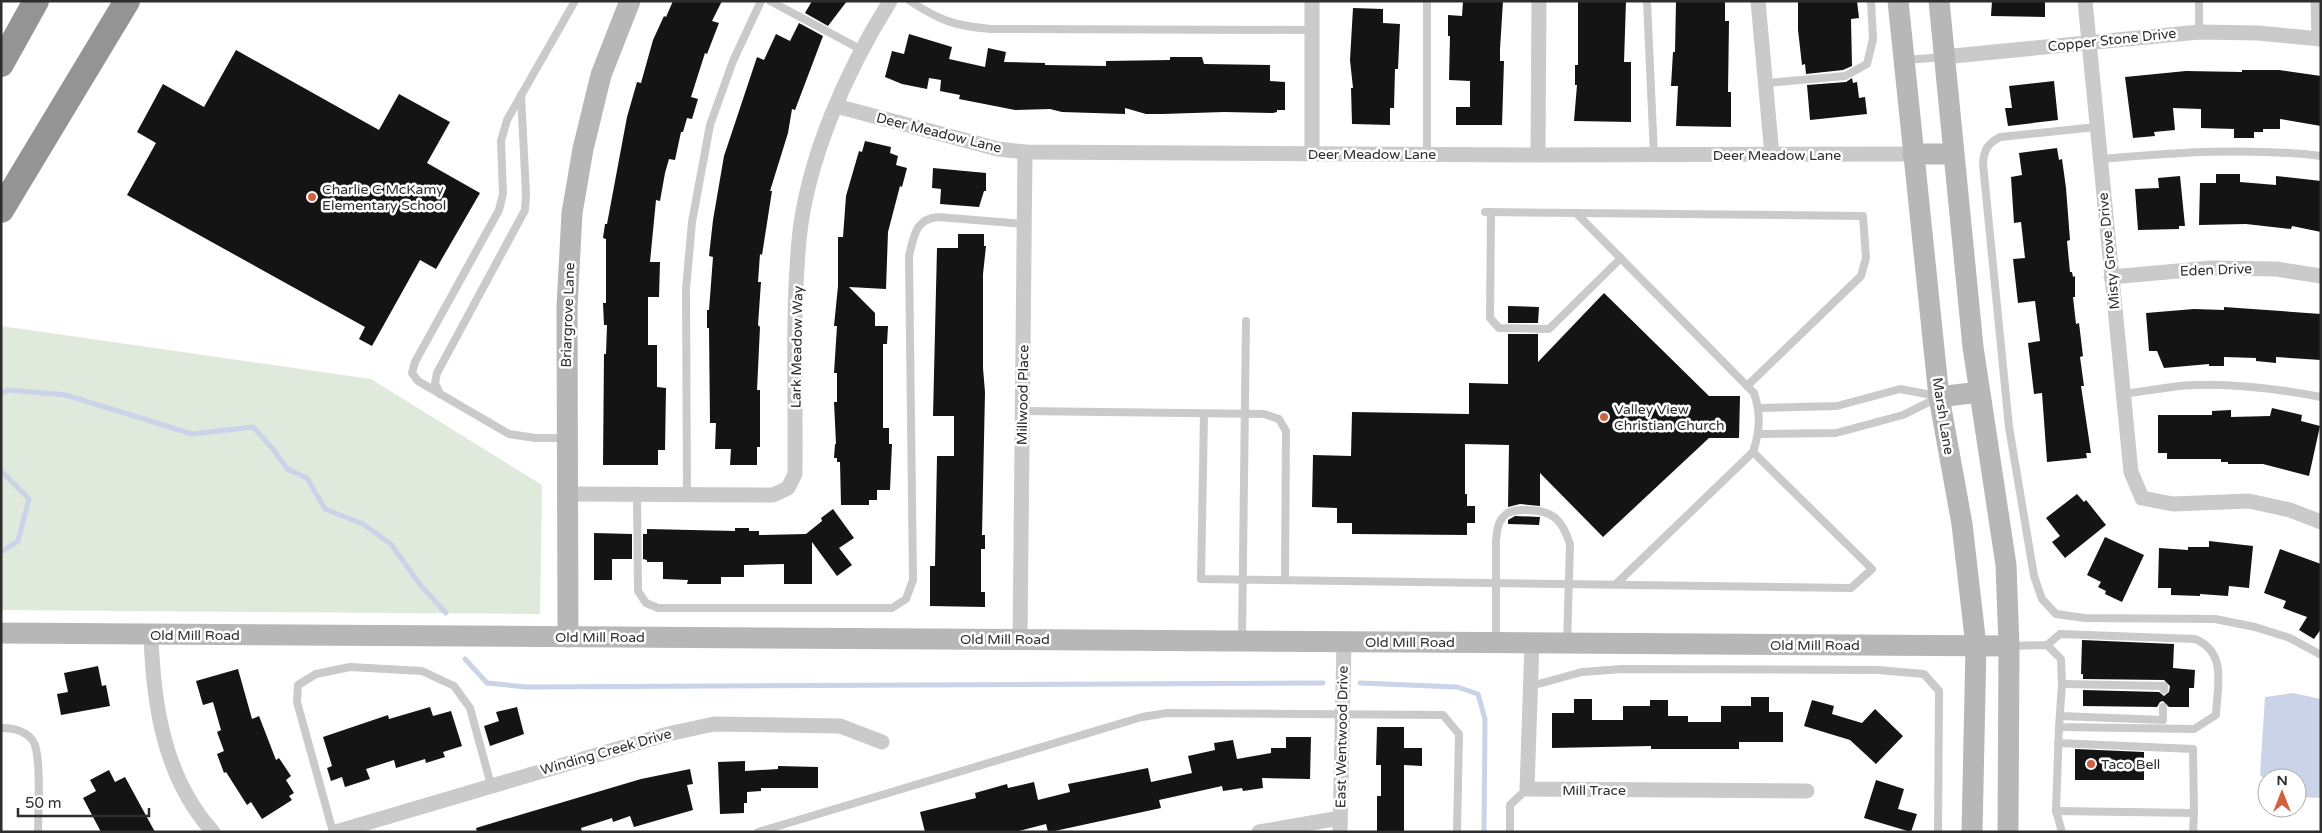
<svg xmlns="http://www.w3.org/2000/svg" width="2322" height="833" font-family="'Varela Round',sans-serif">
  <style>
    .green { fill: #dfe9dc }
    .water { fill: #cad3e7 }
    .lines { fill: none; stroke-linecap: round; stroke-linejoin: round }
    .stream { stroke: #cad3e7; stroke-width: 5 }
    .building { fill: #141414 }
    .lane { stroke: #cacaca; stroke-width: 8 }
    .street { stroke: #cacaca; stroke-width: 15 }
    .secondary { stroke: #b7b7b7; stroke-width: 21 }
    .highway { stroke: #949494; stroke-width: 26 }
    .poi-dot { fill: #d06042; stroke: #fff; stroke-width: 2 }
    .labels { text-anchor: middle; dominant-baseline: central; stroke-width: 5; stroke-linejoin: round; paint-order: stroke }
    .street-label { font-size: 14px; fill: #2d2d2d; stroke: #fff }
    .poi-label { font-size: 14px; fill: #2d2d2d; stroke: #fff; text-anchor: start }
  </style>
  <rect width="100%" height="100%" fill="#fff"/>
  <!-- green -->
  <path class="green" d="M1,326L371,379L542,485L540,614L1,610Z"/>
  <!-- water -->
  <path class="water" d="M2293,693L2321,699V798L2297,797V778H2267V781L2260,775L2265,697Z"/>
  <g class="lines">
    <!-- stream -->
    <g class="stream">
      <path d="M1,393L8,390L66,395L192,434L253,427L273,449L287,469L307,478L325,509L363,524L391,544L421,586L446,613"/>
      <path d="M1,471L29,499L18,541L1,552"/>
      <path d="M465,659L487,683L526,687L1323,683"/>
      <path d="M1360,683L1457,687L1478,694L1485,719L1484,832"/>
    </g>
  </g>
  <!-- building -->
  <g class="building">
    <path d="M673,1H722L712,21L719,23L707,54L705,53L691,97L698,99L692,119L687,118L683,132H681L675,160L669,159L665,173L660,201L656,200L650,262H660L659,297H648V345H657V387L666,388L665,450H658V465H603L604,354H606L607,325H604L603,303H606V239L603,238L605,224H607L627,117L637,82L641,83L653,40L664,16L666,17Z"/>
    <path d="M812,1H847L828,26L805,13Z"/>
    <path d="M1463,1H1503L1500,49V61H1504L1502,125H1456V107H1470V81L1449,80L1450,36H1448V15L1462,16Z"/>
    <path d="M1578,1H1626L1624,62H1631V122L1574,121L1577,85H1575V65H1578Z"/>
    <path d="M1676,1H1725V21H1729L1728,92H1731V127L1676,126L1678,86H1671L1673,52H1675Z"/>
    <path d="M1798,1H1857L1859,18L1851,19L1852,66L1843,70L1806,74L1805,64L1802,65L1798,30Z"/>
    <path d="M1992,1H2045V17L1991,16Z"/>
    <path d="M1353,8L1383,9V23L1400,24L1398,69H1395L1394,108H1390V125L1352,124L1351,88H1353L1350,60Z"/>
    <path d="M799,23L823,36L795,110L792,109L788,133L770,191H772L762,255L760,254L758,282H761L758,325L760,327L757,390H760V447H757V465H730L731,449H715L716,423H710L709,328H707V310H709L713,257L709,256L713,220L724,156L757,57L764,60L776,34L790,41Z"/>
    <path d="M909,34L952,47L949,59L985,67L988,48L1006,52L1004,62L1045,63V65L1106,66V61L1170,60V57H1202L1204,64L1270,65V81L1285,82V110H1277V112L1273,113L1224,112L1162,114H1146L1125,108V114L1062,112L1050,109L1015,110L959,99L960,95L940,91L941,80L929,78L927,89L902,84L885,77L892,51L904,54Z"/>
    <path d="M236,50L379,130L399,94L450,122L427,163L480,193L436,269L420,260L372,346L359,339L365,327L127,195L156,143L137,132L163,84L204,107Z"/>
    <path d="M2242,70H2279L2321,76V126L2280,119V129H2263V132H2254V138H2234V129L2201,128V109L2173,108L2175,130L2154,132L2155,136L2133,138L2125,77L2186,71L2242,72Z"/>
    <path d="M1852,78L1853,83L1857,82L1859,98L1865,97L1867,114L1810,120L1807,85L1846,82Z"/>
    <path d="M2054,81L2058,120L2008,126L2005,108H2012L2009,86Z"/>
    <path d="M865,141L891,147L890,153L898,156L896,165L907,168L902,187L900,186L888,232L886,289L849,287L875,313V326H888L887,344H883V428H889V444H892L890,490H877V500H869V505H841L840,462H837V458H834L835,444H836L834,402H837V373H834L837,326H834L838,286V237H843L846,196L859,151L862,152Z"/>
    <path d="M2057,148L2059,160L2062,159L2066,188L2070,240L2067,241L2070,272H2072L2073,277L2075,276V297H2073L2076,324L2079,323L2083,356L2080,357L2084,386H2081L2091,453H2086L2087,458L2047,462L2042,393L2034,394L2028,343L2040,341L2035,301L2018,303L2013,259L2025,258L2021,222L2014,223L2011,177L2022,175L2019,153Z"/>
    <path d="M933,168L986,173V191H984L979,207L940,204L941,189L932,188Z"/>
    <path d="M2216,174H2240V182L2276,185V176L2321,181V232L2292,226L2291,229L2246,224L2199,225L2200,183H2216Z"/>
    <path d="M2180,176L2185,226H2179V229L2138,230L2135,189L2159,188L2158,178Z"/>
    <path d="M958,234H984V246H986L983,274V368L985,392L982,535H985V549H981V592H985V607L930,606V566H935L937,456H954V416H933L937,248H958Z"/>
    <path d="M1604,293L1709,396H1740L1739,438H1709L1603,537L1540,473V506L1520,504L1508,507L1509,445L1465,444V494H1467V506H1475V523H1467V535L1352,534V523H1337V508L1312,507L1313,455L1351,456L1352,412L1469,414V383L1508,384V334H1538V362Z"/>
    <path d="M1508,306L1539,307L1538,323H1508Z"/>
    <path d="M2224,307L2321,314V360L2276,357V363L2256,361V358L2224,357V366H2209V364L2164,368L2157,351H2149L2146,313L2194,309L2224,310Z"/>
    <path d="M2272,408L2302,415L2301,421L2320,426L2309,476L2263,464H2228V462H2221V459H2167V453H2158V415H2212V411L2231,410V417L2270,416Z"/>
    <path d="M2077,494L2084,502L2086,500L2106,525L2065,558L2052,542L2060,536L2046,518Z"/>
    <path d="M833,509L854,538L839,548L852,565L837,576L812,542V584H784V564L744,565V577H721V584H687L688,580L663,579V562H647V560L643,559V534H647V529L735,531V528H749V531H759V535L806,534L822,521L821,518Z"/>
    <path d="M1515,516L1540,517L1539,525L1508,524V520Z"/>
    <path d="M594,533L632,534V559H612V580H594Z"/>
    <path d="M2105,537L2144,555L2122,602L2105,594L2106,591L2098,587L2101,582L2087,575Z"/>
    <path d="M2209,541L2253,546L2249,588L2229,586L2228,596L2200,594V596L2171,595V588H2158L2159,548L2188,550V547H2209Z"/>
    <path d="M2280,549L2321,564V629L2314,639L2299,630L2307,617L2283,608L2286,601L2264,593Z"/>
    <path d="M2082,640L2174,644L2173,668L2195,670L2194,688H2189V707H2169L2163,701L2160,702L2157,707L2083,706V690L2159,692L2164,696L2169,692L2170,686L2164,680L2083,679V674H2081Z"/>
    <path d="M98,666L102,686L106,685L110,706L61,715L57,694L68,692L64,673Z"/>
    <path d="M238,669L252,719L259,716L276,760L279,758L291,776L286,780L294,793L289,796L292,800L262,819L251,802L247,805L226,772L224,773L217,754L224,751L217,732L221,730L213,702L203,705L196,681Z"/>
    <path d="M1751,697H1769V712H1783V742H1739V749H1651V746L1552,748V713H1574V699H1592V720H1623V706H1650V700H1668V716H1688V722H1721V706H1751Z"/>
    <path d="M1812,700L1834,706L1832,714L1862,723L1875,709L1903,736L1876,764L1850,740L1804,726Z"/>
    <path d="M430,707L433,716L451,711L462,746L443,752L445,757L426,763L425,759L396,768L394,760L366,769L370,779L345,787L342,777L331,781L327,768L332,766L323,737L388,715L389,719Z"/>
    <path d="M517,707L524,734L490,746L484,726L499,721L496,712Z"/>
    <path d="M1377,727H1404V748H1422V766L1404,765V832H1377V796H1381V765H1376Z"/>
    <path d="M1286,737H1311L1310,779L1262,778L1263,788L1243,791L1242,788L1223,791L1222,786L1159,800L1161,808L1050,832H1048L1046,824L1015,832H925L920,812L976,798L975,793L1007,784L1008,788L1034,782L1038,800L1070,792L1068,784L1148,768L1151,782L1192,773L1188,756L1215,750L1214,743L1233,740L1237,759L1271,753V748H1286Z"/>
    <path d="M2075,749L2144,752V780H2075Z"/>
    <path d="M745,761V771L778,769V766L818,767V788H761V791L747,792V803H744V813L720,814L718,762Z"/>
    <path d="M690,769L693,784L687,785L693,810L634,827L630,816L613,822L612,818L581,828L582,832H477L476,828L523,814L641,779Z"/>
    <path d="M109,770L115,782L125,777L155,832H101L83,798L96,791L90,780Z"/>
    <path d="M1876,780L1904,789L1898,809L1917,814L1911,832L1864,818Z"/>
  </g>
  <g class="lines">
    <!-- lane -->
    <g class="lane">
      <path d="M770,1L862,50"/>
      <path d="M910,1C940,21 956,26 991,29L1312,30"/>
      <path d="M1427,1V154"/>
      <path d="M1647,1L1654,155"/>
      <path d="M2199,1V32"/>
      <path d="M1906,60L1943,57"/>
      <path d="M1767,83L1845,76L1867,64L1873,39L1871,1"/>
      <path d="M2096,127L2000,137C1987,144 1984,150 1983,164L2009,427L2034,576L2042,599L2056,614L2085,618L2215,619L2255,627L2290,638L2321,655"/>
      <path d="M2100,159C2174,153 2247,147 2321,156"/>
      <path d="M1485,212L1863,216L1866,258L1861,276L1747,386"/>
      <path d="M1491,212L1490,318L1499,328L1549,329L1621,258"/>
      <path d="M1576,213L1754,393C1761,414 1760,431 1753,452L1616,584"/>
      <path d="M440,394L435,383L437,373L525,210L526,194L521,95"/>
      <path d="M2124,394C2147,391 2171,386 2194,385C2237,383 2279,389 2321,397"/>
      <path d="M1759,408L1837,406L1900,389L1937,396"/>
      <path d="M1023,411L1264,414L1279,419L1286,431L1285,580"/>
      <path d="M1204,414L1201,579L1851,588L1872,569L1753,452"/>
      <path d="M1759,434L1836,433L1903,415L1937,398"/>
      <path d="M566,438H535L509,434L418,381L412,373L415,362L499,210L503,194L501,141L507,120L575,1"/>
      <path d="M637,494L638,591L646,603L658,608H892L906,599L913,580L909,256C914,236 915,219 938,217L1024,224"/>
      <path d="M687,494L686,289L692,222L710,125L733,61L761,1"/>
      <path d="M1242,639L1246,321"/>
      <path d="M1496,641V541C1497,533 1497,523 1504,516C1509,510 1519,510 1526,510C1552,510 1562,519 1570,544L1567,643"/>
      <path d="M2011,646L2047,645L2061,659L2062,684L2059,727L2194,729L2216,715C2217,686 2228,653 2195,639L2060,634L2047,645"/>
      <path d="M2062,684L2164,686V690"/>
      <path d="M1531,686L1582,672L1622,669L1878,670L1924,674L1939,691L1938,832"/>
      <path d="M2060,716L2163,720V707"/>
      <path d="M2059,727L2056,811L2062,832"/>
      <path d="M1,728C13,728 26,731 33,741C42,754 38,814 38,832"/>
      <path d="M2058,743L2193,749L2194,813"/>
      <path d="M2056,811L2194,813L2193,832"/>
      <path d="M333,832L297,702L298,685L316,674L350,667L422,671L454,686L470,708L491,785"/>
      <path d="M758,832L1142,717L1167,713L1443,715L1459,734L1457,832"/>
      <path d="M1510,832V805L1527,789"/>
    </g>
    <!-- street -->
    <g class="street">
      <path d="M1758,1L1772,155"/>
      <path d="M2085,1L2131,472L2142,498L2173,504L2249,501L2290,510L2321,522"/>
      <path d="M2318,1L2319,39"/>
      <path d="M1943,57L2199,32L2258,33L2321,39"/>
      <path d="M836,106L998,149L1025,152L1538,155L1913,154"/>
      <path d="M1312,153V1"/>
      <path d="M1538,155L1539,1"/>
      <path d="M2111,277L2211,268L2276,269L2321,276"/>
      <path d="M567,494L773,495L788,488L795,474C796,396 792,317 799,240C807,158 847,70 890,1"/>
      <path d="M151,634C153,704 164,778 213,832"/>
      <path d="M1020,639L1025,152"/>
      <path d="M1532,643L1527,789L1807,791"/>
      <path d="M336,832L668,734L714,724L840,726L882,742"/>
      <path d="M1259,832L1340,818"/>
      <path d="M1340,832L1344,641"/>
    </g>
    <!-- secondary -->
    <g class="secondary">
      <path d="M1898,1L1939,397L1962,524L1976,646L1972,832"/>
      <path d="M1939,1L1973,347L2006,565L2009,646L2008,832"/>
      <path d="M1913,154H1953"/>
      <path d="M1939,397L1979,392"/>
      <path d="M1,633L2009,646"/>
      <path d="M568,637L567,307L572,213L583,149L601,75L630,1"/>
    </g>
    <!-- highway -->
    <g class="highway">
      <path d="M1,64L36,1"/>
      <path d="M1,210L127,1"/>
    </g>
  </g>
  <!-- markers -->
  <g class="poi-dot">
    <circle cx="312" cy="197" r="5"/>
    <circle cx="1604" cy="417" r="5"/>
    <circle cx="2091" cy="764" r="5"/>
  </g>
  <g class="labels">
    <!-- street labels -->
    <g class="street-label">
      <text transform="translate(2112 40) rotate(-6)">Copper Stone Drive</text>
      <text transform="translate(939 133) rotate(14)">Deer Meadow Lane</text>
      <text x="1372" y="154">Deer Meadow Lane</text>
      <text x="1777" y="155">Deer Meadow Lane</text>
      <text transform="translate(2109 251) rotate(-96)">Misty Grove Drive</text>
      <text transform="translate(2216 270) rotate(-2)">Eden Drive</text>
      <text transform="translate(568 315) rotate(-88)">Briargrove Lane</text>
      <text transform="translate(797 347) rotate(-89)">Lark Meadow Way</text>
      <text transform="translate(1023 395) rotate(-89)">Millwood Place</text>
      <text transform="translate(1943 416) rotate(81)">Marsh Lane</text>
      <text x="195" y="635">Old Mill Road</text>
      <text x="600" y="637">Old Mill Road</text>
      <text x="1005" y="639">Old Mill Road</text>
      <text x="1410" y="642">Old Mill Road</text>
      <text x="1815" y="645">Old Mill Road</text>
      <text transform="translate(1342 737) rotate(-89)">East Wentwood Drive</text>
      <text transform="translate(606 752) rotate(-16)">Winding Creek Drive</text>
      <text x="1594" y="790">Mill Trace</text>
    </g>
    <!-- poi labels -->
    <g class="poi-label">
      <text x="322" y="189">Charlie C McKamy<tspan x="322" dy="16">Elementary School</tspan></text>
      <text x="1614" y="409">Valley View<tspan x="1614" dy="16">Christian Church</tspan></text>
      <text x="2101" y="764">Taco Bell</text>
    </g>
  </g>
  <!-- border -->
  <rect width="2322" height="833" fill="none" stroke="#2d2d2d" stroke-width="5"/>
  <!-- north arrow -->
  <g transform="translate(2282 793)"><circle r="24" fill="#ffffff" stroke="#ababab"/>
  <path d="M0-4L9 19L0 12L-9 19Z" fill="#d06042"/>
  <text y="-8" font-size="14" font-weight="bold" text-anchor="middle" fill="#2d2d2d">N</text>
  </g>
  <!-- scale -->
  <path d="M18 808v8h131v-8" fill="none" stroke="#2d2d2d" stroke-width="2.5"/>
  <text x="25" y="808" font-size="15" fill="#2d2d2d" stroke="#ffffff" stroke-width="4" paint-order="stroke">50 m</text>
</svg>
